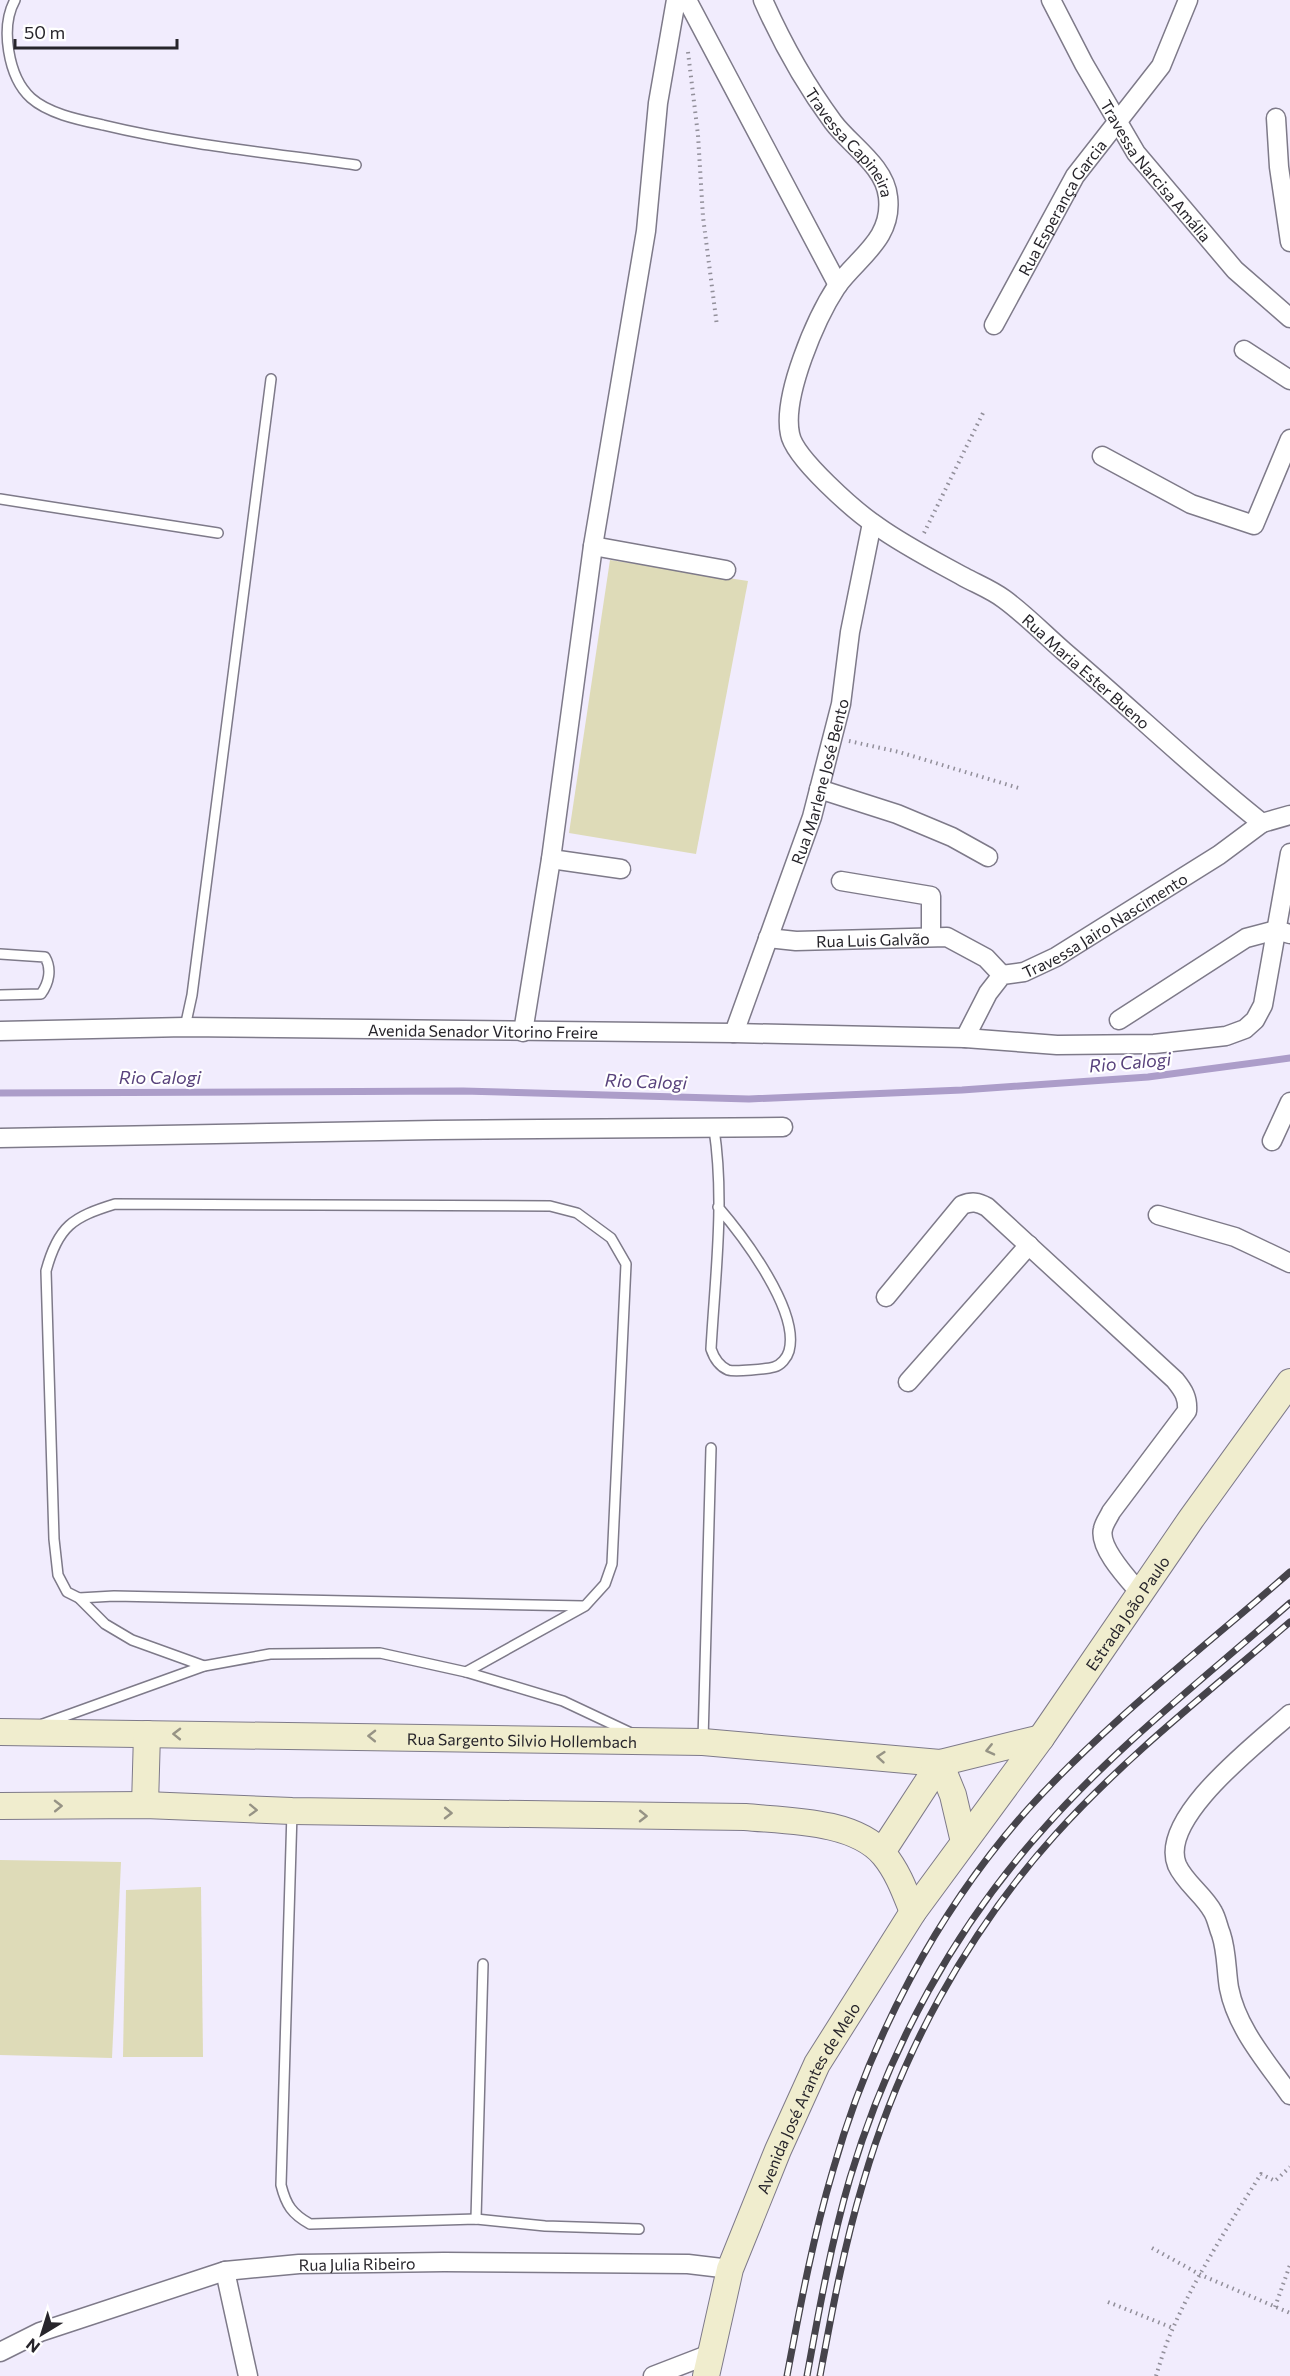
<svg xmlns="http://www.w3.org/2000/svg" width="1290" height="2376" font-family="Commissioner,sans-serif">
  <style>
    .green { fill: #dedbb8 }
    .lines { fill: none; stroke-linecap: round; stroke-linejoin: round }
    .stream { stroke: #ac9dc9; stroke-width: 7 }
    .lane-casing { stroke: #7e7a89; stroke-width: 12 }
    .street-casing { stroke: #7e7a89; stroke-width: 21 }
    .secondary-casing { stroke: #7e7a89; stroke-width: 28 }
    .path { stroke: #928f9a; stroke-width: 4; stroke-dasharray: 1.5 4.5; stroke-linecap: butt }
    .lane { stroke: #fff; stroke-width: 9 }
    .street { stroke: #fff; stroke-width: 18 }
    .secondary { stroke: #f0edce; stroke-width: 26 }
    .rail-casing { stroke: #46444b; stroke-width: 7 }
    .rail { stroke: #fff; stroke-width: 4.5; stroke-dasharray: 14; stroke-linecap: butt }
    .oneway { stroke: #969385 }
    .labels { text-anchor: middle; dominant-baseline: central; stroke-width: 4.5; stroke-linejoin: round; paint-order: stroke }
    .street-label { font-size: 16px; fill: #27252b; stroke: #fff }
    .water-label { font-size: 18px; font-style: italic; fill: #58427c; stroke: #fff }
  </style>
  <rect width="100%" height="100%" fill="#f1ecfd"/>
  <!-- green -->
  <g class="green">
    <path d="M610,560L748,581L696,854L569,833Z"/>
    <path d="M0,1860L121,1862L112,2058L0,2055Z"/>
    <path d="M201,1887L203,2057H123L126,1890Z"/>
  </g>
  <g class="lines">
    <!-- stream -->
    <path class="stream" d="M0,1093L463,1091L749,1099L962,1090L1148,1077L1290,1058"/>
    <!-- lane casing -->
    <g class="lane-casing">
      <g id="lane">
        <path d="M15,0C0,27 8,77 31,98C49,114 80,120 103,125C186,145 271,153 356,165"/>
        <path d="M0,499L218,533"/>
        <path d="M0,954L45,957C52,969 49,983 41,994L0,995"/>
        <path d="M185,1027L192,995L271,379"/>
        <path d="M714,1129C725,1201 715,1277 711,1349C714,1358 719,1366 728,1370C735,1372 767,1369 774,1367C781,1365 787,1358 789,1351C800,1311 743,1236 718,1207"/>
        <path d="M79,1598L114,1596L583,1606"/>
        <path d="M204,1666L132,1640L105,1624L79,1598L67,1592L58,1575L54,1539L46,1271C58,1226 73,1217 115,1204L550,1206L577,1213L611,1238L626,1264L612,1564L605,1584L585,1606L466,1672"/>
        <path d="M43,1724L204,1666L270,1654L380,1653L466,1672L563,1701L631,1733"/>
        <path d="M703,1740L711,1448"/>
        <path d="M292,1812L281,2185C286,2205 292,2214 310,2224L476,2219L545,2226L639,2229"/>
        <path d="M476,2219L483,1964"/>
      </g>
    </g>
    <!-- street casing -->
    <g class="street-casing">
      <g id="street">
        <path d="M687,0L838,285"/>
        <path id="s1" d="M763,0C782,43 805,84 833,122C850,145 885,166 888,197C893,239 858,257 837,286C816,318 782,396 790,434C794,458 856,512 877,526C905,546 935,561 964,577C977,584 992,590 1004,599C1026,615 1046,636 1067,654C1133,710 1195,770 1262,823L1290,815"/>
        <path id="s2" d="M1051,0L1084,64L1136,153L1235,270L1290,318"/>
        <path d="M1276,118L1279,167L1290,242"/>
        <path id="s3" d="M994,325L1075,176L1161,66L1188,0"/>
        <path d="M1244,350L1290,380"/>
        <path d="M1102,456L1191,504L1254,525L1290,439"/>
        <path d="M593,546L726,570"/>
        <path d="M819,789L897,814L952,837L988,857"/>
        <path d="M551,859L621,869"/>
        <path d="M841,881L931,896V936"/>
        <path id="s4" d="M768,938L796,941L947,937L986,958L1002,975"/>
        <path d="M1119,1020L1246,938L1276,930L1290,934"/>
        <path id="s5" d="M0,1031L185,1027L734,1033L965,1038L1057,1045L1154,1044L1226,1036L1245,1029L1255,1020L1263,1005L1290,853"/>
        <path d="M523,1032L551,859L593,546L646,231L658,103L676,0"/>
        <path id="s6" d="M734,1033L812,817L841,704L850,632L872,523"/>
        <path id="s7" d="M965,1038L988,993L1002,975L1024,972L1056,957L1219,855L1262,823"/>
        <path d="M0,1138L435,1130L783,1127"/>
        <path d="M1272,1141L1290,1102"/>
        <path d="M1158,1215L1235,1237L1290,1263"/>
        <path d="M886,1297L962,1205C972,1201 978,1202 987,1207L1175,1380C1184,1391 1188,1398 1187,1411L1111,1512C1109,1517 1104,1523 1103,1529C1098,1548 1129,1580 1141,1594"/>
        <path d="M908,1382L1029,1245"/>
        <path d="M1290,1714C1259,1742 1158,1818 1177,1865C1185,1883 1204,1895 1213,1912C1217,1919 1218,1927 1221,1934C1227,1952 1226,1970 1229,1988C1237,2029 1267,2062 1290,2095"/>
        <path d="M225,2271L248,2376"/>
        <path id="s8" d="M0,2352L40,2332L225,2271L299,2264L444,2262L688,2264L730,2269"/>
        <path d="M653,2376L710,2354"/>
      </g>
    </g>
    <!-- secondary casing -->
    <g class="secondary-casing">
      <g id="secondary">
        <path id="s9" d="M0,1732L703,1742L940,1763L1041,1738"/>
        <path d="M940,1763L953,1795L964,1842"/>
        <path d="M145,1805L147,1734"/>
        <path d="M0,1806L145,1805L292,1811L745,1817C787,1821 855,1820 884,1855C898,1872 905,1892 913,1912"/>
        <path d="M882,1852L940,1763"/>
        <path id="s10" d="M706,2376L730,2269L778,2150L817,2064L913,1912L1041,1738L1191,1519L1290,1382"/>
      </g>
    </g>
    <!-- path -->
    <g class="path">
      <path d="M688,52L698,135L703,217L717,326"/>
      <path d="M924,533L983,413"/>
      <path d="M849,741L899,752L1022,789"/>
      <path d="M1152,2248L1201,2275L1290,2313"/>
      <path d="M1108,2302L1173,2328"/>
      <path d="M1275,2307L1290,2265"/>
      <path d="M1156,2376C1161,2360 1166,2343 1173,2328C1197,2274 1230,2223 1261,2174L1275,2181L1290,2167"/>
    </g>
    <!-- lane -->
    <use href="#lane" class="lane"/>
    <!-- street -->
    <use href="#street" class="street"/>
    <!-- secondary -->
    <use href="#secondary" class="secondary"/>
    <!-- rail casing -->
    <g class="rail-casing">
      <g id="rail">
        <path d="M787,2376C800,2307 813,2237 833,2170C870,2039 937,1911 1028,1809C1107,1722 1202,1649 1290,1572"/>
        <path d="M807,2376C819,2310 831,2243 850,2178C889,2048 955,1926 1046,1826C1119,1744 1207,1676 1290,1603"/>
        <path d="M820,2376C832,2311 844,2246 863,2183C900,2055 966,1934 1055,1835C1126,1756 1210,1691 1290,1622"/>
      </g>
    </g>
    <!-- rail -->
    <use href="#rail" class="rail"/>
  </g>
  <!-- one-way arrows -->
  <defs><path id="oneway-chevron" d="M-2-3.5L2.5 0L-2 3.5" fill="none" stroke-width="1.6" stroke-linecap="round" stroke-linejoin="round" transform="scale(1.5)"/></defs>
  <g class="oneway">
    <use href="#oneway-chevron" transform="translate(177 1734) rotate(-179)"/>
    <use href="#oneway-chevron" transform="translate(372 1736) rotate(-179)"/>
    <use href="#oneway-chevron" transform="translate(990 1750) rotate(167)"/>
    <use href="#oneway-chevron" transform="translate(881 1757) rotate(-175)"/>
    <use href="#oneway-chevron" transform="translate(58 1806) rotate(-1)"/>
    <use href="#oneway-chevron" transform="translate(253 1810) rotate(2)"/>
    <use href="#oneway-chevron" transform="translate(448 1813) rotate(1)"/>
    <use href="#oneway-chevron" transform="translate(643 1816) rotate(1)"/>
  </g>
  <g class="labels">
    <!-- street labels -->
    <g class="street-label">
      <text stroke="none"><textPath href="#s1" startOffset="168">Travessa Capineira</textPath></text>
      <text stroke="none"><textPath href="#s2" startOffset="201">Travessa Narcisa Amália</textPath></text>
      <text stroke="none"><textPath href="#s3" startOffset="136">Rua Esperança Garcia</textPath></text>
      <text stroke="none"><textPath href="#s1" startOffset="884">Rua Maria Ester Bueno</textPath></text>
      <text stroke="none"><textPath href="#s6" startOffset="266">Rua Marlene José Bento</textPath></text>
      <text stroke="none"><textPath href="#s7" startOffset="189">Travessa Jairo Nascimento</textPath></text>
      <text stroke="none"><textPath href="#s4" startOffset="105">Rua Luis Galvão</textPath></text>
      <text stroke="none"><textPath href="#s5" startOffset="483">Avenida Senador Vitorino Freire</textPath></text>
      <text stroke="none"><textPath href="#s10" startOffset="880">Estrada João Paulo</textPath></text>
      <text stroke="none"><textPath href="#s9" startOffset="522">Rua Sargento Silvio Hollembach</textPath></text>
      <text stroke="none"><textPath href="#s10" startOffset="298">Avenida José Arantes de Melo</textPath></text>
      <text stroke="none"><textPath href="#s8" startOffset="372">Rua Julia Ribeiro</textPath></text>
    </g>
    <!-- water labels -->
    <g class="water-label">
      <text transform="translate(1130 1062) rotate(-5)">Rio Calogi</text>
      <text x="160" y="1077">Rio Calogi</text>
      <text transform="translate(646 1081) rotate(2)">Rio Calogi</text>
    </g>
  </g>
  <!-- north arrow -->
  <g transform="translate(42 2334) rotate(218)" stroke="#ffffff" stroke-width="4.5" paint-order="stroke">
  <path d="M0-4.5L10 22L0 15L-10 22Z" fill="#27252b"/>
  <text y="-9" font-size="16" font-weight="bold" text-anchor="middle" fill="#27252b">N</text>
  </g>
  <!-- scale -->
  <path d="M15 39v9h162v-9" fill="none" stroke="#27252b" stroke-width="3"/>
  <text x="24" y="39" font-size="18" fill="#27252b" stroke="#ffffff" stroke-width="4.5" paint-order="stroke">50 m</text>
</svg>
